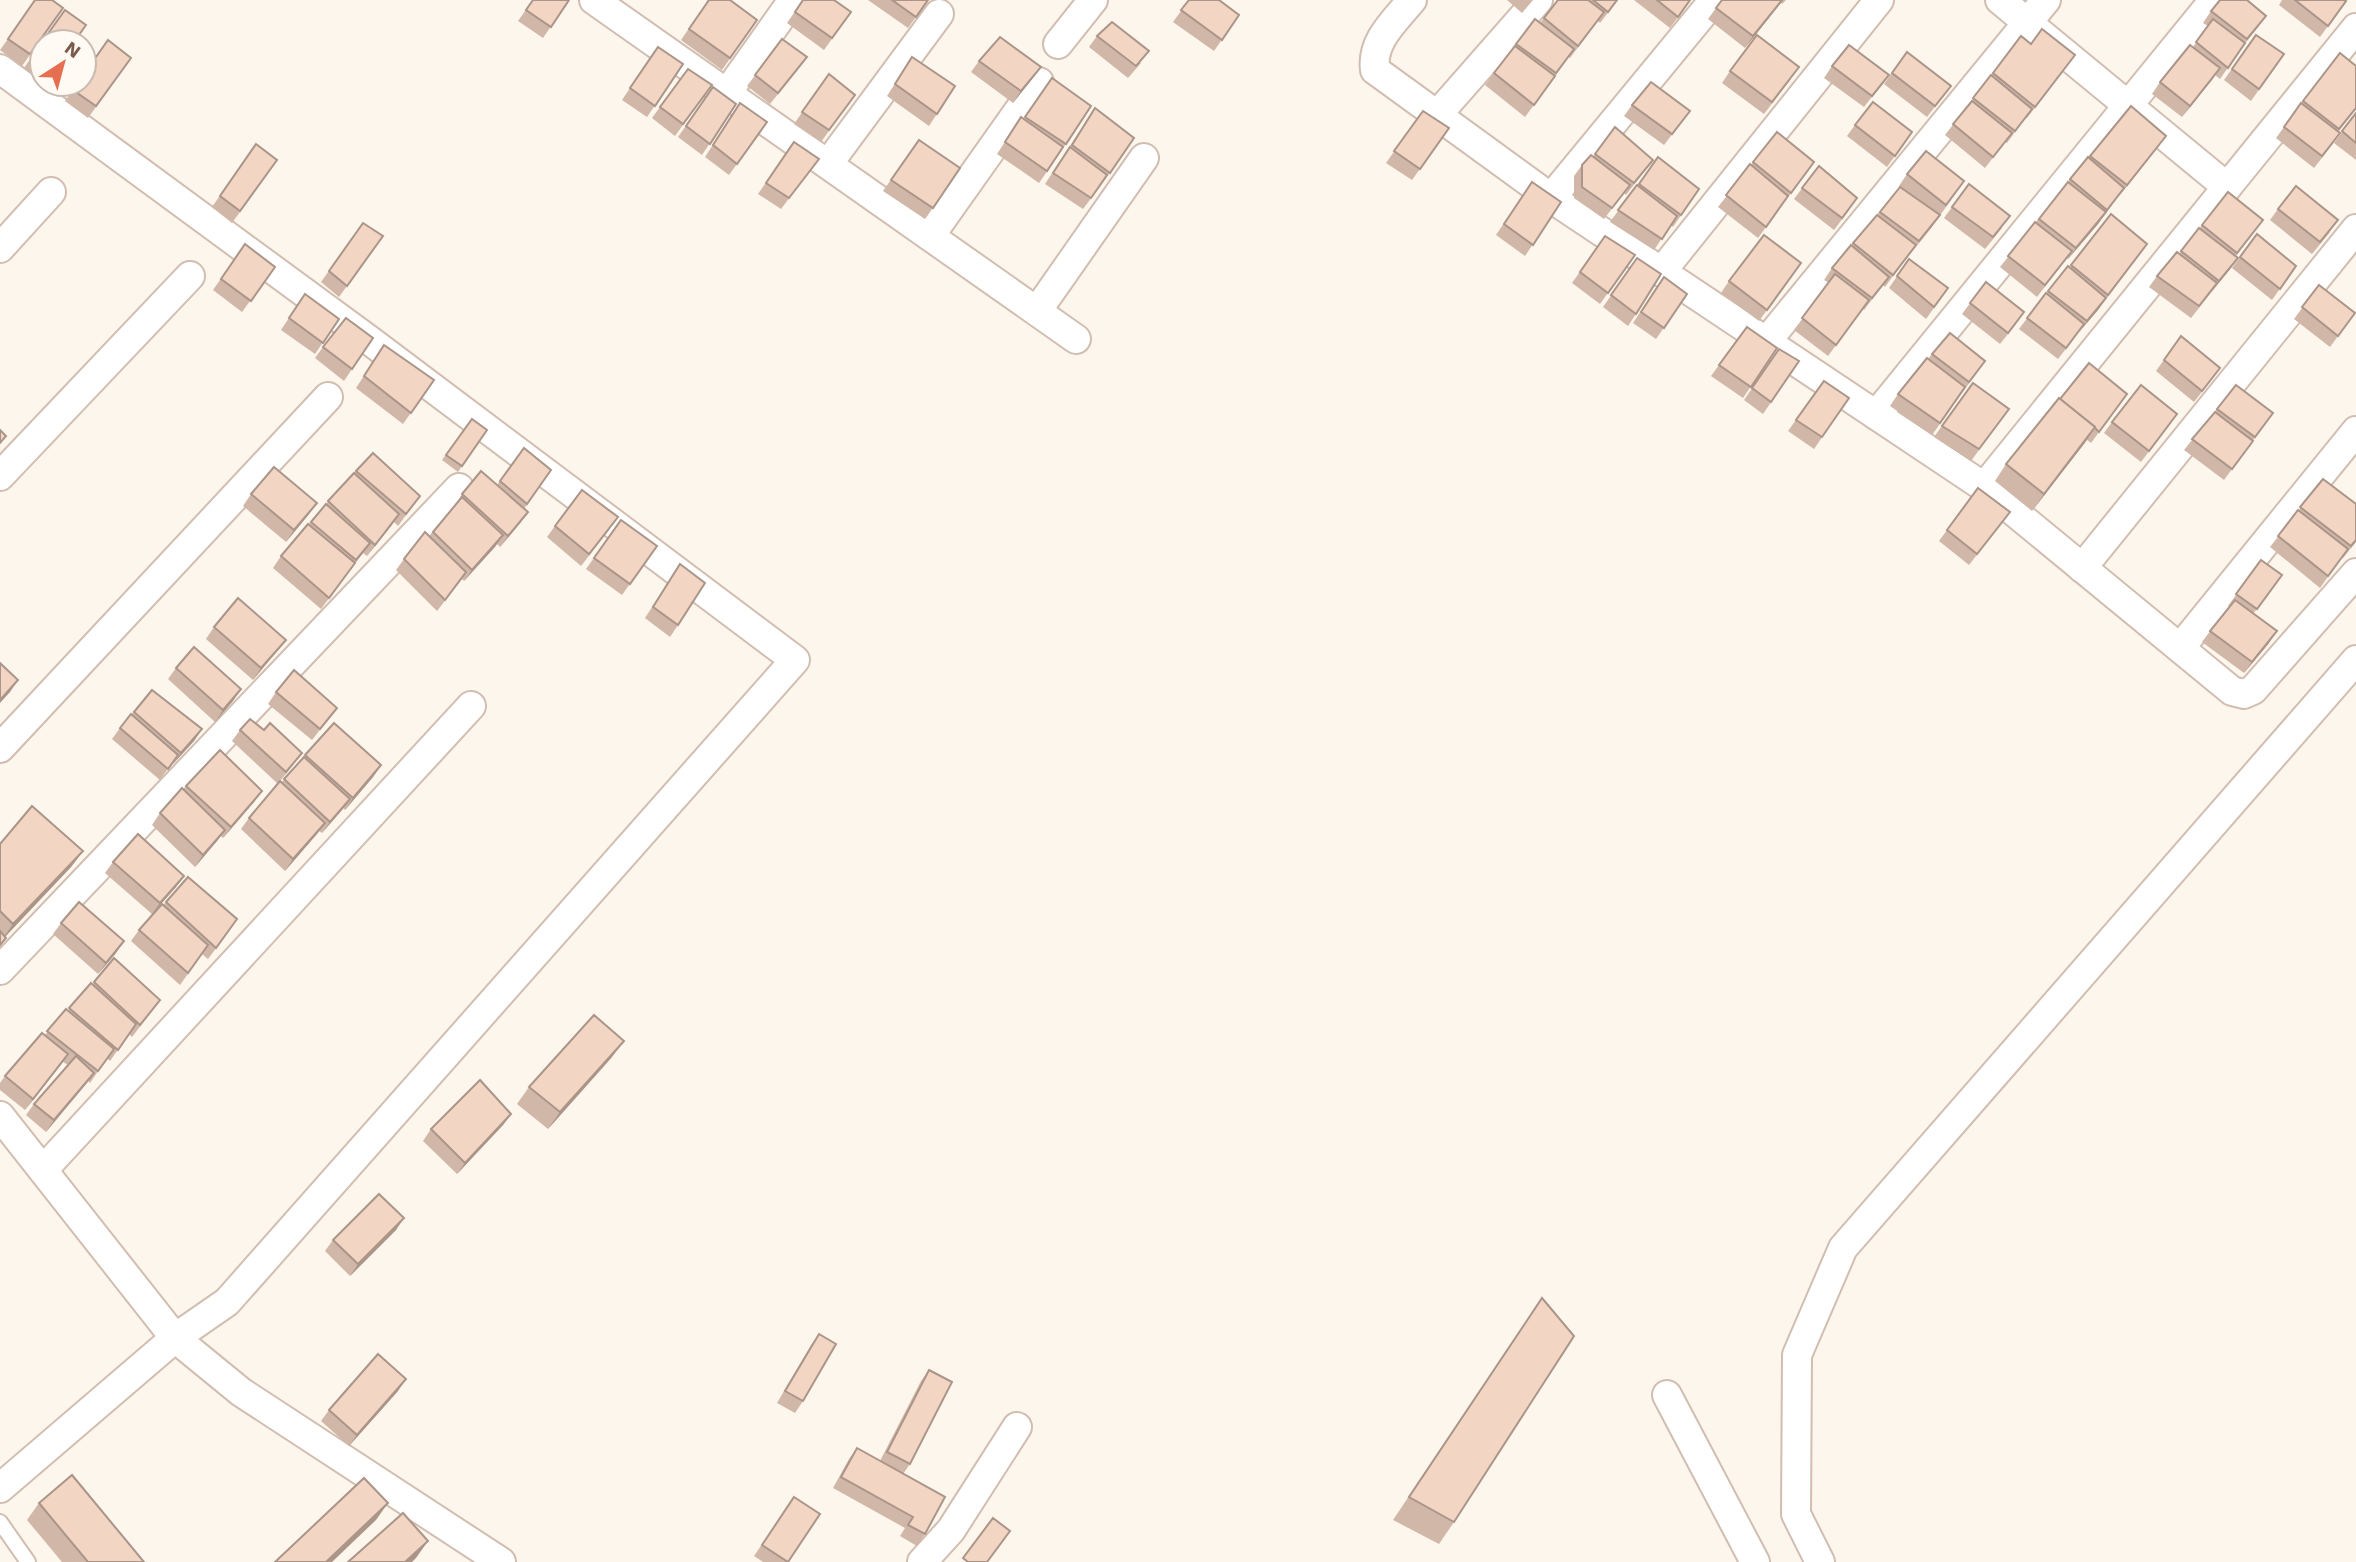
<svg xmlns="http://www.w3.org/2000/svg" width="2356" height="1562" font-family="'Work Sans',sans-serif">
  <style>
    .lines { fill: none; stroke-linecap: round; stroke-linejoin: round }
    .lane-casing { stroke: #d1beb0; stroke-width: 18 }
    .street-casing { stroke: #d1beb0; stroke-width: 32 }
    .lane { stroke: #fff; stroke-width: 14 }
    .street { stroke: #fff; stroke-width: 28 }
    .wall { fill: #d1b7a8 }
    .shaded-wall { fill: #aa9588 }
    .building { fill: #f3d5c3; stroke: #aa9588; stroke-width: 2 }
  </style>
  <rect width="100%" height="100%" fill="#fdf6ec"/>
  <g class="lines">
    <!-- lane casing -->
    <g class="lane-casing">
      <path id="lane" d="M0,1522L28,1562"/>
    </g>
    <!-- street casing -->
    <g class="street-casing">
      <g id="street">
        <path d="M594,0L1076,339"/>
        <path d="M1412,0C1395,21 1371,41 1375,70L1437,115"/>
        <path d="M1538,0L1437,115L1551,198L1984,487L2232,691L2244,694L2253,690L2356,573"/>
        <path d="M2000,0L2227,187"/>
        <path d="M1058,44L1093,0"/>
        <path d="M0,69L369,340L795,660L227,1302L175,1338L241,1392L501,1562"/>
        <path d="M727,93L793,0"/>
        <path d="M828,164L939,14"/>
        <path d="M1551,198L1714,0"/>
        <path d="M930,236L1039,82"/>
        <path d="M0,248L51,192"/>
        <path d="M1662,271L1879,0"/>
        <path d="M1037,311L1144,158"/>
        <path d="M1766,342L2046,0"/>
        <path d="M1876,415L2214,0"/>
        <path d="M0,476L190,276"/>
        <path d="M1984,487L2356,28"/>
        <path d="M2082,568L2356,229"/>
        <path d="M2180,648L2356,431"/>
        <path d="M0,748L328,397"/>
        <path d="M0,970L459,488"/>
        <path d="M0,1116L175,1338L0,1488"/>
        <path d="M43,1170L471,706"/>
        <path d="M1667,1395L1755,1562"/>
        <path d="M922,1562L951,1530L1017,1427"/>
        <path d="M1820,1562L1796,1514L1797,1355L1843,1248L2356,660"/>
      </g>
    </g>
    <!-- lane -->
    <use href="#lane" class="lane"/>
    <!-- street -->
    <use href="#street" class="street"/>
  </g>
  <!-- wall -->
  <g class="wall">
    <path d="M533,0H569L543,38L518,21Z"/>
    <path d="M707,0H730L757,20L722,70L681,40L708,1Z"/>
    <path d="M803,0L851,12L824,50L787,23Z"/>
    <path d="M868,0H928L908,28Z"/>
    <path d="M1189,0L1239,15L1214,51L1173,22Z"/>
    <path d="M1507,0H1533L1522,13Z"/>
    <path d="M1558,0H1618L1600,23L1598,21L1570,58L1569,57L1525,117L1485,85L1535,19L1540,23Z"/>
    <path d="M1634,0H1691L1670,28Z"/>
    <path d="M1722,0H1786L1782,4L1781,3L1745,48L1708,19Z"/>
    <path d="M2282,0H2347L2320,37L2279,5Z"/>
    <path d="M63,8L22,66L0,50L8,39Z"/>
    <path d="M2211,11L2258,27L2243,46L2220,79L2215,75L2182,117L2152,94L2160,82L2193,47L2208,26L2203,23Z"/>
    <path d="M2256,35L2284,54L2251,101L2224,80Z"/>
    <path d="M1097,36L1141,63L1128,78L1089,47Z"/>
    <path d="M2021,36L2031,44L2067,66L2027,118L2026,117L2007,143L2005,142L1985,168L1945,135Z"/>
    <path d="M782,39L799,68L770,104L747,86Z"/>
    <path d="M42,42V82L24,68Z"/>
    <path d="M658,47L683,64L647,117L622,100Z"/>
    <path d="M1907,52L1951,86L1927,117L1884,84Z"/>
    <path d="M912,57L955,86L929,126L887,96Z"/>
    <path d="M131,58L88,118L65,101L77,84Z"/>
    <path d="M979,61L1041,67L1013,103L971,72Z"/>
    <path d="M1832,66L1889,75L1864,107L1824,78Z"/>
    <path d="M2356,66V109L2338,132L2340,133L2332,145L2314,168L2276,138L2303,101Z"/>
    <path d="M1730,71L1791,79L1764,114L1722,83Z"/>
    <path d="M829,74L855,95L821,142L794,124Z"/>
    <path d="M1052,78L1066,144L1039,183L997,154L1021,117L1024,119Z"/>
    <path d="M712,85L675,136L652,118L660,107Z"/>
    <path d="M713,87L736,104L702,155L678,137Z"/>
    <path d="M740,103L767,122L729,175L705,157Z"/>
    <path d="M1632,105L1690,111L1664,145L1624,116Z"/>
    <path d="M2131,106L2158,147L2119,196H2118L2098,224L2068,259L2067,258L2037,297L2000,267L2070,179Z"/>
    <path d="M1095,108L1134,138L1102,184L1083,209L1045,184Z"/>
    <path d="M1423,111L1449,128L1412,180L1386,163Z"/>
    <path d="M2356,113V160L2334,143Z"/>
    <path d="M1855,125L1912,132L1887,167L1847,136Z"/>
    <path d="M1615,127L1653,160L1626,195L1624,193L1604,219L1574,198V176L1582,165L1593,157Z"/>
    <path d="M1777,132L1806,173L1758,238L1718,207Z"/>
    <path d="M919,140L960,168L925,219L883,191Z"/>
    <path d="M794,142L819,159L781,209L758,194Z"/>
    <path d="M256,144L277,160L232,223L212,207Z"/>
    <path d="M1819,166L1849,210L1834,230L1794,199Z"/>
    <path d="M1907,174L1964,181L1932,227L1911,253V252L1885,287L1883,285L1864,310L1863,309L1828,356L1794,330L1829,283L1824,280L1832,268L1900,187L1902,188L1899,186Z"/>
    <path d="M1532,182L1561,202L1525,256L1496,235Z"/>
    <path d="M1639,184L1699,189L1673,227L1671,225L1654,250L1610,222L1637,185Z"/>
    <path d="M1969,184L2002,228L1985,249L1944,218Z"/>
    <path d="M2278,209L2330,232L2312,254L2270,220Z"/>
    <path d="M2111,214L2139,255L2098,310L2079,332L2058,359L2019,329L2048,291L2070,267Z"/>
    <path d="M2263,220L2236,256L2238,258L2230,269L2191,318L2149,287L2157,276L2179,254L2202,225Z"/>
    <path d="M363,223L383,236L339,297L321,282Z"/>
    <path d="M2257,234L2296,266L2272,300L2232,268Z"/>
    <path d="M1605,236L1635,255L1600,304L1572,283Z"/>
    <path d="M245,244L275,267L242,312L213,290Z"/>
    <path d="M1637,258L1636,314L1628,326L1603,307Z"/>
    <path d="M1909,259L1948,288L1926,319L1889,288Z"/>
    <path d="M1801,263L1759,321L1721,293L1729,281Z"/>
    <path d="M1986,282L2016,324L2000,344L1962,314Z"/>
    <path d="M2319,285L2355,313L2330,347L2294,319Z"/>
    <path d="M1656,288L1687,294L1656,339L1633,323Z"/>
    <path d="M305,294L339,319L315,354L281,330Z"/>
    <path d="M1747,327L1777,348L1743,398L1711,376Z"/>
    <path d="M2181,336L2212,379L2194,402L2156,371Z"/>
    <path d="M373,338L344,381L315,358L323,347Z"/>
    <path d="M384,345L434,380L403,424L356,388Z"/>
    <path d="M1779,349L1799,361L1763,414L1744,400Z"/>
    <path d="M1932,354L1985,361L1932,435L1890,406L1898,394Z"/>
    <path d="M1824,381L1849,398L1814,449L1788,431Z"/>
    <path d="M1973,383L2001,420L1971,461L1934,437Z"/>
    <path d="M2236,385L2273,413L2224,480L2184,450Z"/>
    <path d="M2127,394L2091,443L2087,440L2032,511L1995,481L2006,464L2060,399Z"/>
    <path d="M2177,414L2141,462L2104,433L2112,422Z"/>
    <path d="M472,419L487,430L458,472L442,460Z"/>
    <path d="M524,448L551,470L524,509L520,523L500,547L497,544L464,581L462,579L437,611L396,570L404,559L429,536L455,506L462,494L497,485Z"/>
    <path d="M356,471L420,496L398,526L394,522L367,556L363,553L321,609L273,568L281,556L326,504Z"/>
    <path d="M2323,479L2356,504V542L2343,558L2342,557L2320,588L2270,547Z"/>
    <path d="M1978,488L2010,512L1969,565L1939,541Z"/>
    <path d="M251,494L309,514L286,542L243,506Z"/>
    <path d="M621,520L657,546L622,595L586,569Z"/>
    <path d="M555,526L610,529L581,566L547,537Z"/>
    <path d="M2261,560L2282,575L2253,614L2269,643L2244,673L2202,642L2229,606H2228Z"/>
    <path d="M680,564L678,625L670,637L645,618Z"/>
    <path d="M214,627L286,640L277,651L253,680L206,639Z"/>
    <path d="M176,668L241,689L233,701L215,722L168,679Z"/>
    <path d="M152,690L202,729L194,741L173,764L172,763L160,780L112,739L120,728Z"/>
    <path d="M276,692L337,708L312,740L268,704Z"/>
    <path d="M334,723L381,765L373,777L345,810L343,808L322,833L319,831L285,871L241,829L249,818L278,784L232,741L240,730L294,764L280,781L282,782Z"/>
    <path d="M186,786L262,791L254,802L223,838L221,836L195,867L152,825L160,813Z"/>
    <path d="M0,844L83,851L71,867L5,937L6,938L0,947Z"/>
    <path d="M113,862L184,876L176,887L152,914L105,873Z"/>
    <path d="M166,902L229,931L208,959L202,954L180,985L131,941L139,930Z"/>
    <path d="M61,923L116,953L98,974L53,934Z"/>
    <path d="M114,958L152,1011L132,1037L129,1034L110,1061L107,1058L90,1083L88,1081L46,1132L26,1115L34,1104L68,1065L63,1062L25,1110L0,1090V1083L5,1076L68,1011L91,983L93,984Z"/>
    <path d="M612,1057L548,1129L517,1104L529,1087Z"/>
    <path d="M511,1114L503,1125L457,1174L423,1141L431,1129Z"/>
    <path d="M396,1230L350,1276L325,1251L333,1240Z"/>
    <path d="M1542,1298L1454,1522L1439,1544L1393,1520Z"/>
    <path d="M819,1334L803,1401L795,1413L777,1403L811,1345Z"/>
    <path d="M929,1370L910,1464L903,1474L925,1534L917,1546L900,1536L905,1528L833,1488L849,1459L857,1448L880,1461L921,1381Z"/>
    <path d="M398,1391L349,1446L321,1421L329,1410Z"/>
    <path d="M794,1497L787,1562H763L754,1556Z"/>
    <path d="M39,1503L144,1562H62L27,1520Z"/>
  </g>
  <!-- shaded-wall -->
  <g class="shaded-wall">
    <path d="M1782,0H1783L1745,48L1753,36Z"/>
    <path d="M1041,67L1033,78L1013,103L1021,91Z"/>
    <path d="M2220,68L2212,80L2182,117L2190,106Z"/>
    <path d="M2166,136L2158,147L2119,196L2127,185Z"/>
    <path d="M2124,188L2098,224L2068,259L2076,248L2103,216Z"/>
    <path d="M2238,258L2230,269L2211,292L2219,281Z"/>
    <path d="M2106,298L2098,310L2079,332L2087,321Z"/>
    <path d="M2095,427L2084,444L2032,511L2044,494Z"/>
    <path d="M317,503L309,514L286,542L294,530Z"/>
    <path d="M528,512L520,523L500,547L508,536Z"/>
    <path d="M399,514L391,526L367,556L375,545Z"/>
    <path d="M503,535L495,547L464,581L472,570Z"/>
    <path d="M2277,631L2269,643L2244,673L2252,662Z"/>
    <path d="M286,640L277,651L253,680L261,668Z"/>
    <path d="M18,680L10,692L0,703V700Z"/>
    <path d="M241,689L233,701L215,722L223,710Z"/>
    <path d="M202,729L194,741L173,764L181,753Z"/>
    <path d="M381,765L373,777L345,810L353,798Z"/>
    <path d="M262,791L254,802L223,838L231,827Z"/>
    <path d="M350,799L342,810L322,833L330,822Z"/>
    <path d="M325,823L317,834L285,871L293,859Z"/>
    <path d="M225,830L217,841L195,867L203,855Z"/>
    <path d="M83,851L71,867L1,941L13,924Z"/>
    <path d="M184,876L176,887L152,914L160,903Z"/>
    <path d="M124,941L116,953L98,974L106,963Z"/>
    <path d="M624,1041L612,1057L548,1129L560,1112Z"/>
    <path d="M68,1054L60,1066L25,1110L33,1099Z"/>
    <path d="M94,1073L86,1084L46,1132L54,1120Z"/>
    <path d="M511,1114L503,1125L457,1174L465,1163Z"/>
    <path d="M404,1218L396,1230L350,1276L358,1264Z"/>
    <path d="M406,1379L398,1391L349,1446L357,1435Z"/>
    <path d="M388,1503L376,1520L332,1562H326Z"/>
    <path d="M428,1541L416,1558L412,1562H405Z"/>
  </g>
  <!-- building -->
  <g class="building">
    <path d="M35,0H52L63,8L30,54L8,39Z"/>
    <path d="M533,0H569L551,27L526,10Z"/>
    <path d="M709,0H730L757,20L730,58L689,29Z"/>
    <path d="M803,0H834L851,12L832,38L795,12Z"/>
    <path d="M892,0H928L916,17Z"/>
    <path d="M1189,0H1219L1239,15L1222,40L1181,10Z"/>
    <path d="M1558,0H1588L1604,12L1578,46L1544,18Z"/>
    <path d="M1593,0H1617L1608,12Z"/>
    <path d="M1657,0H1690L1678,17Z"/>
    <path d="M1722,0H1782L1753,36L1716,8Z"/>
    <path d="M2220,0H2247L2266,16L2247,39L2211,11Z"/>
    <path d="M2295,0H2344L2346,1L2328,26Z"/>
    <path d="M65,10L86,25L74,42H42Z"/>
    <path d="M1535,19L1574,49L1556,73L1516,44Z"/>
    <path d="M2213,19L2245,43L2228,68L2196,42Z"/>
    <path d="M1112,22L1149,51L1136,66L1097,36Z"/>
    <path d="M2042,29L2075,55L2035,107L1993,73L2021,36L2031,44Z"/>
    <path d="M1757,35L1799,67L1772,102L1730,71Z"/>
    <path d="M2256,35L2284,54L2259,89L2232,69Z"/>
    <path d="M1000,37L1041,67L1021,91L979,61Z"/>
    <path d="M782,39L807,57L778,93L755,75Z"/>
    <path d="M108,40L131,58L96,106L73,90L77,84H84V74Z"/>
    <path d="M42,42V64L32,56Z"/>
    <path d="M1849,45L1889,75L1872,96L1832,66Z"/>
    <path d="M2190,45L2220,68L2190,106L2160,82Z"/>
    <path d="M1515,46L1555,76L1534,105L1494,73Z"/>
    <path d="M658,47L683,64L655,106L630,88Z"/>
    <path d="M1907,52L1951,86L1935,106L1892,73Z"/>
    <path d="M2340,53L2356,66V108L2339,129L2303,101Z"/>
    <path d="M912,57L955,86L937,114L895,84Z"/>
    <path d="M688,69L712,85L683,124L660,107Z"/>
    <path d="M829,74L855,95L829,130L802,112Z"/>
    <path d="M1991,75L2032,109L2015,131L1973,98Z"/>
    <path d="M1052,78L1091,106L1066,144L1025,117Z"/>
    <path d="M1651,82L1690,111L1672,134L1632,105Z"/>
    <path d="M713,87L736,104L710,144L686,126Z"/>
    <path d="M1972,101L2012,133L1993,157L1953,124Z"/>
    <path d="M1873,102L1912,132L1895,156L1855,125Z"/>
    <path d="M740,103L767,122L737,164L713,145Z"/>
    <path d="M2301,103L2340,133L2322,156L2284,127Z"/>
    <path d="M2131,106L2166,136L2127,185L2090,156Z"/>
    <path d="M1095,108L1134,138L1110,173L1072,145Z"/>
    <path d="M1423,111L1449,128L1420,169L1394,151Z"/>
    <path d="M2356,113V143L2342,131Z"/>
    <path d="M1021,117L1063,147L1047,171L1005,142Z"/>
    <path d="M1615,127L1653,160L1634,183L1595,154Z"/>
    <path d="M1777,132L1814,162L1791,193L1753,162Z"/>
    <path d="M919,140L960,168L933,208L891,180Z"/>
    <path d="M794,142L819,159L789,198L766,183Z"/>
    <path d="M256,144L277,160L240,211L220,196Z"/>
    <path d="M1070,147L1107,175L1091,198L1053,173Z"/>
    <path d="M1926,151L1964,181L1946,205L1907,174Z"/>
    <path d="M1591,155L1630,185L1612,208L1582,187V165Z"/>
    <path d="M1658,157L1699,189L1681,215L1639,184Z"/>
    <path d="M2088,157L2124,188L2107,210L2070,179Z"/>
    <path d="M1750,164L1788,196L1766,227L1726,195Z"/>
    <path d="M1819,166L1857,198L1842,218L1802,188Z"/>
    <path d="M1532,182L1561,202L1533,245L1504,224Z"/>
    <path d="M2068,182L2106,212L2076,248L2039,219Z"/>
    <path d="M1969,184L2010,216L1993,237L1952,207Z"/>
    <path d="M1637,185L1677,216L1662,239L1618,210Z"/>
    <path d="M2296,186L2338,220L2320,242L2278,209Z"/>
    <path d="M1900,187L1940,215L1919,241L1880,212Z"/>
    <path d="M2228,192L2263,220L2237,253L2202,225Z"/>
    <path d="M2111,214L2147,244L2108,295L2071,265Z"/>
    <path d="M1877,215L1916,245L1893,275L1853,243Z"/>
    <path d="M2035,222L2072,251L2045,285L2008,256Z"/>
    <path d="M363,223L383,236L347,286L329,271Z"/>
    <path d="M2199,228L2238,258L2219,281L2181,251Z"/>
    <path d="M2257,234L2296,266L2280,289L2240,257Z"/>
    <path d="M1764,235L1801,263L1767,310L1729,281Z"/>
    <path d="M1605,236L1635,255L1608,293L1580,272Z"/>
    <path d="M245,244L275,267L251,301L221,279Z"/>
    <path d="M1851,245L1889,277L1872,298L1832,268Z"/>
    <path d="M2177,252L2217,283L2199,306L2157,276Z"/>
    <path d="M1637,258L1661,274L1636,314L1611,295Z"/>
    <path d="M1909,259L1948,288L1934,307L1897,276Z"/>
    <path d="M2068,266L2106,298L2087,321L2048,291Z"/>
    <path d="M1835,274L1869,300L1836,345L1802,318Z"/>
    <path d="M1664,277L1687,294L1664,328L1641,312Z"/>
    <path d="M1986,282L2024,312L2008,333L1970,303Z"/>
    <path d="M2319,285L2355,313L2338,336L2302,307Z"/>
    <path d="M2046,293L2084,324L2066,348L2027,318Z"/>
    <path d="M305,294L339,319L323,343L289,318Z"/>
    <path d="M346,318L373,338L352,369L323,347Z"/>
    <path d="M1747,327L1777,348L1751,387L1719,365Z"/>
    <path d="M1950,333L1985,361L1969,382L1932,354Z"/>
    <path d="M2181,336L2220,368L2202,391L2164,360Z"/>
    <path d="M384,345L434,380L411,413L364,376Z"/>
    <path d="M1779,349L1799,361L1771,402L1752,388Z"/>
    <path d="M1927,358L1965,387L1940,423L1898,394Z"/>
    <path d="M2089,363L2127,394L2099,432L2095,428V427L2060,399Z"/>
    <path d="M1824,381L1849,398L1822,437L1796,420Z"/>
    <path d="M1973,383L2009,409L1979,449L1942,426Z"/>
    <path d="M2141,385L2177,414L2149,451L2112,422Z"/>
    <path d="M2236,385L2273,413L2255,437L2217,409Z"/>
    <path d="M2059,398L2095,427L2044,494L2006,464Z"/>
    <path d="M2215,412L2253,441L2232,469L2192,439Z"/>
    <path d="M472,419L487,430L462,466L446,455Z"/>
    <path d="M0,430L6,436L0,443Z"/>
    <path d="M524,448L551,470L527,504L500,481Z"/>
    <path d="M373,453L420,496L406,514L356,471Z"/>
    <path d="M274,467L317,503L294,530L251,494Z"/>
    <path d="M481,471L528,512L508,536L462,494Z"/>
    <path d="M354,473L399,514L375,545L328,501Z"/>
    <path d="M2323,479L2356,504V540L2351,546L2300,507Z"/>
    <path d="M1978,488L2010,512L1977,554L1947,530Z"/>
    <path d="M582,490L618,517L589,554L555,526Z"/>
    <path d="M462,497L503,535L472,570L433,532Z"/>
    <path d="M326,504L370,543L356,560L311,522Z"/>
    <path d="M2298,510L2348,549L2328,576L2278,536Z"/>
    <path d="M621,520L657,546L630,584L594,558Z"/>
    <path d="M308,524L355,563L329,598L281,556Z"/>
    <path d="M425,532L466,572L445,600L404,559Z"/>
    <path d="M2261,560L2282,575L2257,609L2236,594Z"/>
    <path d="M680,564L705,583L678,625L653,607Z"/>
    <path d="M238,598L286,640L261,668L214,627Z"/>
    <path d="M2235,600L2277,631L2252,662L2210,631Z"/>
    <path d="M194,647L241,689L223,710L176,668Z"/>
    <path d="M0,663L18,680L0,700Z"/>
    <path d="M294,670L337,708L320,729L276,692Z"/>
    <path d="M152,690L202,729L181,753L134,712Z"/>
    <path d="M131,714L178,755L168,769L120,728Z"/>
    <path d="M250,719L264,730L270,723L302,753L286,772L240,730Z"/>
    <path d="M334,723L381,765L353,798L305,755Z"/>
    <path d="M220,750L262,791L231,827L186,786Z"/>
    <path d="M304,757L350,799L330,822L284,779Z"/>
    <path d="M280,781L325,823L293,859L249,818Z"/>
    <path d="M182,788L225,830L203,855L160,813Z"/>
    <path d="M32,806L83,851L13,924L0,911V844Z"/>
    <path d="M138,834L184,876L160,903L113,862Z"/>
    <path d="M188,877L237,919L216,948L166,902Z"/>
    <path d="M79,902L124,941L106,963L61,923Z"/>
    <path d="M162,904L208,945L188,973L139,930Z"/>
    <path d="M0,931L6,938L0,945Z"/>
    <path d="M114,958L160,1000L140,1025L94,982Z"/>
    <path d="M91,983L136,1024L118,1050L69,1008Z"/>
    <path d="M66,1009L114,1049L98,1071L47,1031Z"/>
    <path d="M594,1015L624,1041L560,1112L529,1087Z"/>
    <path d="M42,1033L68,1054L33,1099L5,1076Z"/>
    <path d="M76,1056L94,1073L54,1120L34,1104Z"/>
    <path d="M480,1080L511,1114L465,1163L431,1129Z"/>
    <path d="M379,1194L404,1218L358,1264L333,1240Z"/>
    <path d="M1542,1298L1574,1336L1454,1522L1409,1497Z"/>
    <path d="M819,1334L836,1344L803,1401L785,1391Z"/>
    <path d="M378,1354L406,1379L357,1435L329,1410Z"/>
    <path d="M929,1370L952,1382L910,1464L887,1452Z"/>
    <path d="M857,1448L945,1497L925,1534L908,1525L913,1517L841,1477Z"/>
    <path d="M72,1475L144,1562H88L39,1503Z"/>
    <path d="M364,1478L388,1503L326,1562H275Z"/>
    <path d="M794,1497L820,1514L788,1562L762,1545Z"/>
    <path d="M403,1513L428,1541L405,1562H348Z"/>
    <path d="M993,1518L1010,1531L987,1562H968L963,1558Z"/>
  </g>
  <!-- north arrow -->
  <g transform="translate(63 63) rotate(36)"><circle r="33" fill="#fffaf3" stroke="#cabbb1" stroke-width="2"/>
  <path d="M0-5L12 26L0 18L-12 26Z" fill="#e76f51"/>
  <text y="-10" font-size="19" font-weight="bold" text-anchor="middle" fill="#7a5c4d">N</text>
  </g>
</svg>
